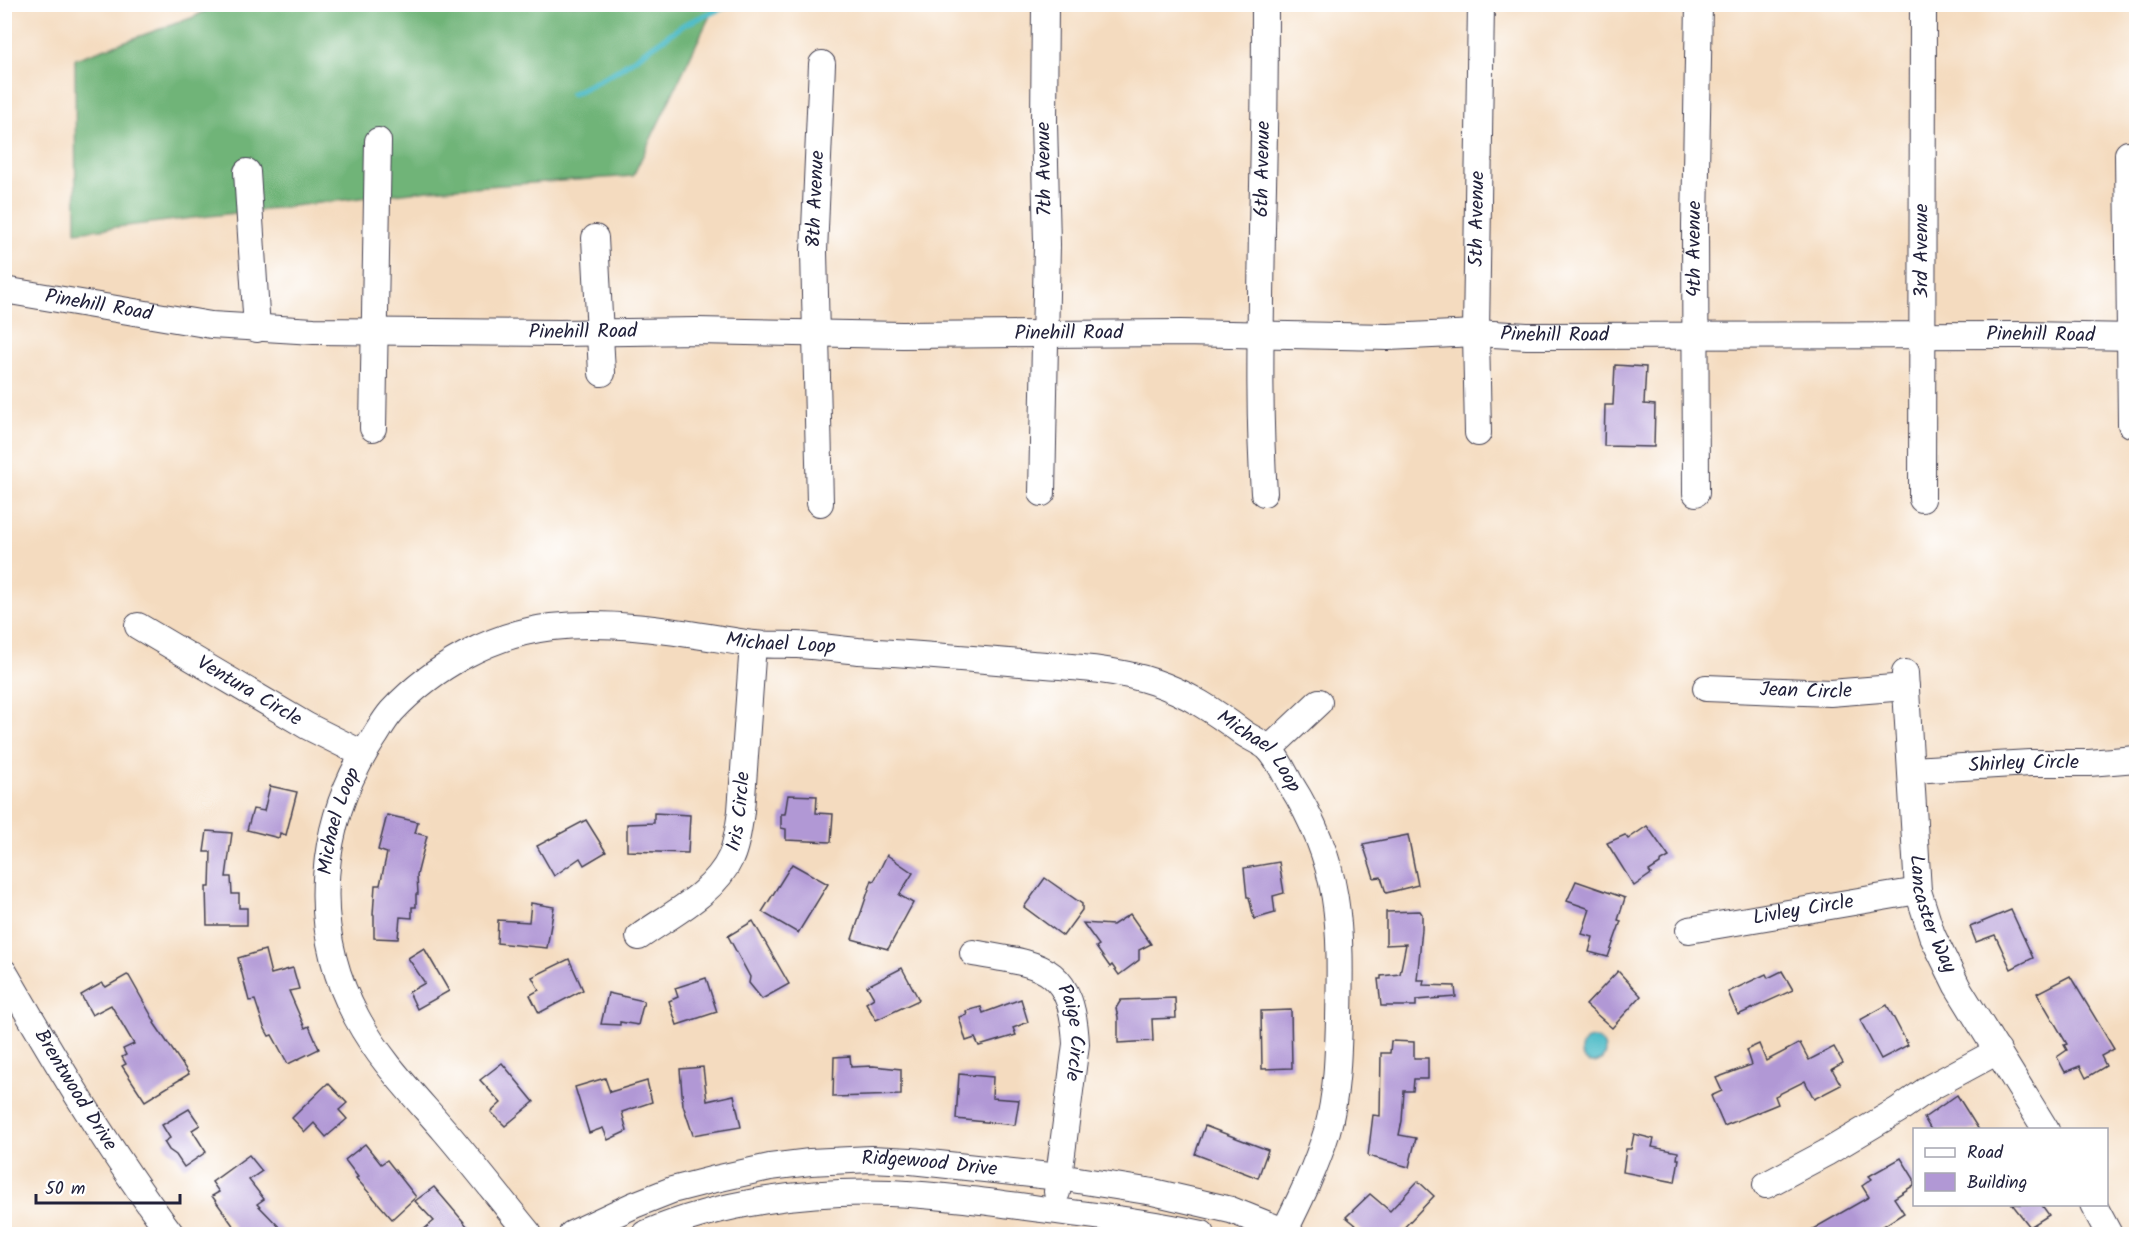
<svg xmlns="http://www.w3.org/2000/svg" width="2141" height="1239" font-family="Kalam,sans-serif">
  <style>
    .forest { fill: #70b478; stroke: #496b5a; stroke-width: 1.5 }
    .water { fill: #4dbbc7; stroke: #386e81; stroke-width: 1.5 }
    .lines { fill: none; stroke-linecap: round; stroke-linejoin: round }
    .stream { stroke: #4dbbc7; stroke-width: 6 }
    .building { fill: #b198d5 }
    .minor-casing { stroke: #423e4f; stroke-width: 28 }
    .minor { stroke: #fff; stroke-width: 26 }
    .labels { text-anchor: middle; dominant-baseline: central; stroke-width: 4.5; stroke-linejoin: round; paint-order: stroke }
    .street-label { font-size: 20px; fill: #22223b; stroke: #fff }
  </style>
  <rect width="100%" height="100%" fill="#fff"/>
  <filter id="ink" filterUnits="userSpaceOnUse"><feTurbulence type="fractalNoise" baseFrequency=".0167" numOctaves="2"/><feDisplacementMap in="SourceGraphic" scale="12" xChannelSelector="R" yChannelSelector="G"/><feConvolveMatrix kernelMatrix="1 2 1 2 8 2 1 2 1" color-interpolation-filters="sRGB"/></filter>
  <filter id="wash" filterUnits="userSpaceOnUse"><feTurbulence type="fractalNoise" baseFrequency=".008" numOctaves="4" result="noise"/><feDisplacementMap in="SourceGraphic" scale="24" xChannelSelector="R" yChannelSelector="G"/><feGaussianBlur stdDeviation="1.35" result="paint"/><feColorMatrix in="noise" values="0 0 0 0 0 0 0 0 0 0 0 0 0 0 0 0 0 1.4 0 .05"/><feComposite in="paint" operator="in"/></filter>
  <g filter="url(#wash)">
    <rect width="100%" height="100%" fill="#f4dbbf"/>
    <!-- forest -->
    <path class="forest" d="M216,5H715L633,176L428,190L76,232L75,59L194,17Z"/>
    <!-- water -->
    <circle class="water" cx="1593" cy="1051" r="12"/>
    <g class="lines">
      <!-- stream -->
      <path class="stream" d="M572,94L615,72L685,24L732,4"/>
    </g>
    <g id="blocks">
      <!-- building -->
      <g class="building">
        <path d="M1615,365L1646,367L1644,404L1655,405L1654,447L1604,446L1605,405H1613Z"/>
        <path d="M270,786L297,792L286,835L280,833L279,838L247,830L253,809L264,811Z"/>
        <path d="M788,795L817,796L816,813L833,814L831,842L786,840V829L781,828V814H785Z"/>
        <path d="M654,813L690,815L688,853L627,851V824L654,823Z"/>
        <path d="M387,815L418,822L415,833L427,836L417,875L418,894H416V907H412V918L400,917L398,939L374,938V915H373L375,885H380L387,853L378,850Z"/>
        <path d="M586,820L606,852L584,865L580,858L554,876L537,846Z"/>
        <path d="M1647,826L1669,857L1660,862V864L1649,871L1651,874L1634,886L1607,843L1625,835L1628,839Z"/>
        <path d="M207,831L232,833L226,877H231L232,894H239V908H247V925H207L206,887H210L211,852H204Z"/>
        <path d="M1408,835L1418,885L1386,893L1381,877L1374,878L1363,844Z"/>
        <path d="M887,855L913,873L899,895L913,903L888,949L852,939L872,880L874,881Z"/>
        <path d="M1279,862L1284,893L1273,896L1275,913L1254,919L1249,897H1247L1244,868Z"/>
        <path d="M792,864L828,884L798,933L762,912Z"/>
        <path d="M1045,878L1082,904V910L1063,936L1024,907Z"/>
        <path d="M1576,881L1625,898L1618,920L1621,921L1608,957L1589,952L1593,937L1582,934L1590,909L1567,901Z"/>
        <path d="M531,903L554,907L547,948L497,943L498,920L529,922Z"/>
        <path d="M2011,910L2033,958L2011,969L1995,935L1976,942L1970,927Z"/>
        <path d="M1420,911L1422,914V929L1417,980H1424L1423,985L1455,986L1456,997L1416,1000V1006H1381L1378,979H1381V976L1400,974L1406,944L1386,945V912Z"/>
        <path d="M1130,914L1151,944L1139,950V960L1119,975L1112,965L1110,967L1096,947L1099,945L1083,923L1113,925Z"/>
        <path d="M753,921L789,984L762,999L749,983L750,977L728,936Z"/>
        <path d="M424,948L449,991L417,1009L409,992L425,983L408,958Z"/>
        <path d="M265,950L271,974L293,968L299,989L289,991L305,1028L309,1026L319,1049L288,1064L272,1035L269,1036L264,1027L255,1000L249,1001L238,958Z"/>
        <path d="M569,959L583,990L539,1013L530,995L539,990L532,977Z"/>
        <path d="M902,968L919,1000L876,1020L866,1003L874,998L867,986Z"/>
        <path d="M1618,971L1641,996L1612,1028L1586,1005Z"/>
        <path d="M1782,971L1793,990L1738,1015L1728,992L1766,974L1768,978Z"/>
        <path d="M127,975L129,976L155,1022L154,1023L189,1074L145,1101L122,1066L126,1064L122,1057L126,1055L123,1049L134,1044L111,1005L92,1015L81,995L102,983L106,987Z"/>
        <path d="M2070,976L2114,1049L2101,1056L2106,1066L2086,1078L2080,1066L2065,1072L2057,1057L2067,1050L2064,1045L2067,1044L2037,993Z"/>
        <path d="M706,978L717,1012L677,1025L669,1001L678,997L675,988Z"/>
        <path d="M608,993L644,1001L638,1025L620,1022V1025L601,1024Z"/>
        <path d="M1175,998L1176,1018L1152,1019L1153,1041L1118,1043V1017L1116,1008L1121,1000Z"/>
        <path d="M1021,999L1028,1022L1013,1028L1016,1035L979,1046L975,1038L966,1041L959,1017L967,1015L966,1011L981,1007L983,1013Z"/>
        <path d="M1887,1005L1908,1045L1881,1059L1860,1020Z"/>
        <path d="M1291,1010L1292,1068L1262,1069L1261,1011Z"/>
        <path d="M1391,1041L1414,1042V1058H1428V1079H1414L1413,1091H1404L1402,1121L1399,1135L1416,1138L1409,1167L1368,1156L1373,1115L1380,1116L1381,1053H1390Z"/>
        <path d="M1800,1043L1809,1060L1834,1047L1843,1063L1832,1069L1841,1085L1814,1099L1805,1081L1775,1096L1778,1104L1724,1126L1711,1096L1722,1091L1716,1078L1751,1065L1746,1050L1759,1044L1766,1061Z"/>
        <path d="M850,1056L851,1067L873,1066L901,1069V1095L833,1097L834,1057Z"/>
        <path d="M502,1063L534,1102L505,1126L491,1112L501,1103L480,1080Z"/>
        <path d="M703,1067L707,1101L734,1095L741,1127L693,1135L683,1105L680,1069Z"/>
        <path d="M959,1074L993,1077L992,1098L1019,1100L1015,1125L956,1119Z"/>
        <path d="M605,1078L610,1092L647,1081L652,1102L622,1112L627,1131L608,1140L603,1128L589,1133L575,1087Z"/>
        <path d="M328,1083L347,1103L339,1110L347,1119L326,1137L314,1123L305,1132L292,1118Z"/>
        <path d="M1957,1095L1979,1130H1931L1924,1118Z"/>
        <path d="M189,1109L200,1125L192,1130L206,1152L184,1167L176,1155L169,1150L164,1142L170,1138L162,1125Z"/>
        <path d="M1205,1126L1268,1150L1258,1178L1195,1154Z"/>
        <path d="M1634,1134L1654,1139L1652,1147L1678,1152L1677,1159H1679L1675,1182L1623,1172L1626,1149H1631Z"/>
        <path d="M365,1144L381,1164L387,1160L416,1197L392,1219L356,1178L358,1177L345,1160Z"/>
        <path d="M249,1155L262,1171L249,1180L264,1199L257,1204L286,1234H239L212,1196L219,1192L212,1182Z"/>
        <path d="M1901,1158L1914,1179V1185L1894,1198L1904,1213L1871,1234H1804L1869,1197L1862,1186L1872,1179L1869,1176Z"/>
        <path d="M1418,1181L1434,1196L1398,1234H1367L1346,1217L1370,1194L1390,1211Z"/>
        <path d="M434,1187L474,1234H418L434,1221L415,1201Z"/>
        <path d="M2012,1204H2041L2049,1215L2030,1227Z"/>
      </g>
    </g>
  </g>
  <g filter="url(#ink)">
    <use href="#blocks" fill-opacity="0" stroke="#423e4f" stroke-width="1.5"/>
    <g class="lines">
      <!-- minor casing -->
      <g class="minor-casing">
        <g id="minor">
          <path d="M2128,154L2131,424"/>
          <path d="M247,172L257,329"/>
          <path d="M595,238L602,373"/>
          <path id="s1" d="M4,290L211,325L314,331L559,333L697,331L902,335L1181,333L1388,337L1476,333L1527,336L2023,335L2136,337"/>
          <path d="M373,428L378,141"/>
          <path id="s2" d="M1478,433L1476,333L1481,4"/>
          <path d="M1042,493L1047,244L1044,122L1045,4"/>
          <path id="s3" d="M1264,493C1258,405 1261,316 1262,228C1264,154 1265,79 1265,4"/>
          <path id="s4" d="M1696,493L1695,225L1699,4"/>
          <path id="s5" d="M1922,499L1923,4"/>
          <path id="s6" d="M820,503L814,252L822,64"/>
          <path id="s7" d="M138,626L307,726L363,754"/>
          <path id="s8" d="M1905,673L1918,891L1932,935L1957,986L2046,1130"/>
          <path id="s9" d="M1706,688L1830,693L1906,687"/>
          <path d="M1269,749L1319,702"/>
          <path id="s10" d="M1912,770L2030,763H2089L2136,759"/>
          <path id="s11" d="M1689,930L1918,891"/>
          <path id="s12" d="M639,937C671,914 714,894 731,857C737,843 739,826 741,811L753,644"/>
          <path id="s13" d="M973,953C1041,965 1072,964 1076,1044L1057,1192"/>
          <path id="s14" d="M4,972C56,1062 109,1151 171,1234"/>
          <path d="M1766,1185L1826,1153L1898,1110L1931,1087L1998,1051"/>
          <path d="M2093,1204L2109,1234"/>
          <path id="s15" d="M529,1234C501,1200 474,1165 445,1131C414,1095 380,1061 357,1018C308,928 318,820 375,736C380,728 385,719 392,711C433,667 492,634 552,627C617,620 683,633 746,643C763,646 780,644 797,645C818,646 838,649 858,651C916,654 974,659 1032,664C1073,667 1115,669 1154,682C1187,693 1214,711 1242,732C1250,738 1261,742 1268,748C1277,757 1284,772 1290,783C1342,865 1341,926 1339,1019C1338,1055 1337,1096 1327,1131C1316,1167 1300,1200 1283,1234"/>
          <path id="s16" d="M572,1234L634,1205L672,1190L711,1180L770,1167L810,1162L871,1159L911,1161L1059,1177L1153,1192L1231,1210L1291,1234"/>
          <path d="M645,1234C720,1202 808,1190 890,1193C940,1195 990,1202 1040,1209C1094,1216 1148,1222 1202,1234"/>
        </g>
      </g>
      <!-- minor -->
      <use href="#minor" class="minor"/>
    </g>
  </g>
  <g class="labels">
    <!-- street labels -->
    <g class="street-label">
      <text transform="translate(1045 169) rotate(-91)">7th Avenue</text>
      <text stroke="none"><textPath href="#s3" startOffset="324">6th Avenue</textPath></text>
      <text stroke="none"><textPath href="#s6" startOffset="304">8th Avenue</textPath></text>
      <text stroke="none"><textPath href="#s2" startOffset="214">5th Avenue</textPath></text>
      <text stroke="none"><textPath href="#s4" startOffset="244">4th Avenue</textPath></text>
      <text stroke="none"><textPath href="#s5" startOffset="248">3rd Avenue</textPath></text>
      <text stroke="none"><textPath href="#s1" startOffset="96">Pinehill Road</textPath></text>
      <text stroke="none"><textPath href="#s1" startOffset="582">Pinehill Road</textPath></text>
      <text stroke="none"><textPath href="#s1" startOffset="1068">Pinehill Road</textPath></text>
      <text stroke="none"><textPath href="#s1" startOffset="1554">Pinehill Road</textPath></text>
      <text stroke="none"><textPath href="#s1" startOffset="2040">Pinehill Road</textPath></text>
      <text stroke="none"><textPath href="#s15" startOffset="1018">Michael Loop</textPath></text>
      <text stroke="none"><textPath href="#s9" startOffset="100">Jean Circle</textPath></text>
      <text stroke="none"><textPath href="#s7" startOffset="129">Ventura Circle</textPath></text>
      <text stroke="none"><textPath href="#s15" startOffset="1522">Michael Loop</textPath></text>
      <text stroke="none"><textPath href="#s10" startOffset="112">Shirley Circle</textPath></text>
      <text stroke="none"><textPath href="#s12" startOffset="170">Iris Circle</textPath></text>
      <text stroke="none"><textPath href="#s15" startOffset="480">Michael Loop</textPath></text>
      <text stroke="none"><textPath href="#s11" startOffset="116">Livley Circle</textPath></text>
      <text stroke="none"><textPath href="#s8" startOffset="244">Lancaster Way</textPath></text>
      <text stroke="none"><textPath href="#s13" startOffset="146">Paige Circle</textPath></text>
      <text stroke="none"><textPath href="#s14" startOffset="138">Brentwood Drive</textPath></text>
      <text stroke="none"><textPath href="#s16" startOffset="370">Ridgewood Drive</textPath></text>
    </g>
  </g>
  <!-- margin -->
  <rect width="2141" height="1239" fill="none" stroke="#fff" stroke-width="24"/>
  <!-- legend -->
  <rect x="1913" y="1128" width="195" height="78" fill="#ffffff" stroke="#a7a7b1" stroke-width="1.5"/>
  <rect x="1925" y="1148" width="30" height="9" fill="#ffffff" stroke="#a7a7b1" stroke-width="1.5"/>
  <text x="1967" y="1158" font-size="18" fill="#22223b">Road</text>
  <rect x="1925" y="1173" width="30" height="18" fill="#b198d5" stroke="#a7a7b1" stroke-width="1.5"/>
  <text x="1967" y="1188" font-size="18" fill="#22223b">Building</text>
  <!-- scale -->
  <path d="M36 1194v9h144v-9" fill="none" stroke="#22223b" stroke-width="3"/>
  <text x="45" y="1194" font-size="18" fill="#22223b" stroke="#ffffff" stroke-width="4.5" paint-order="stroke">50 m</text>
</svg>
